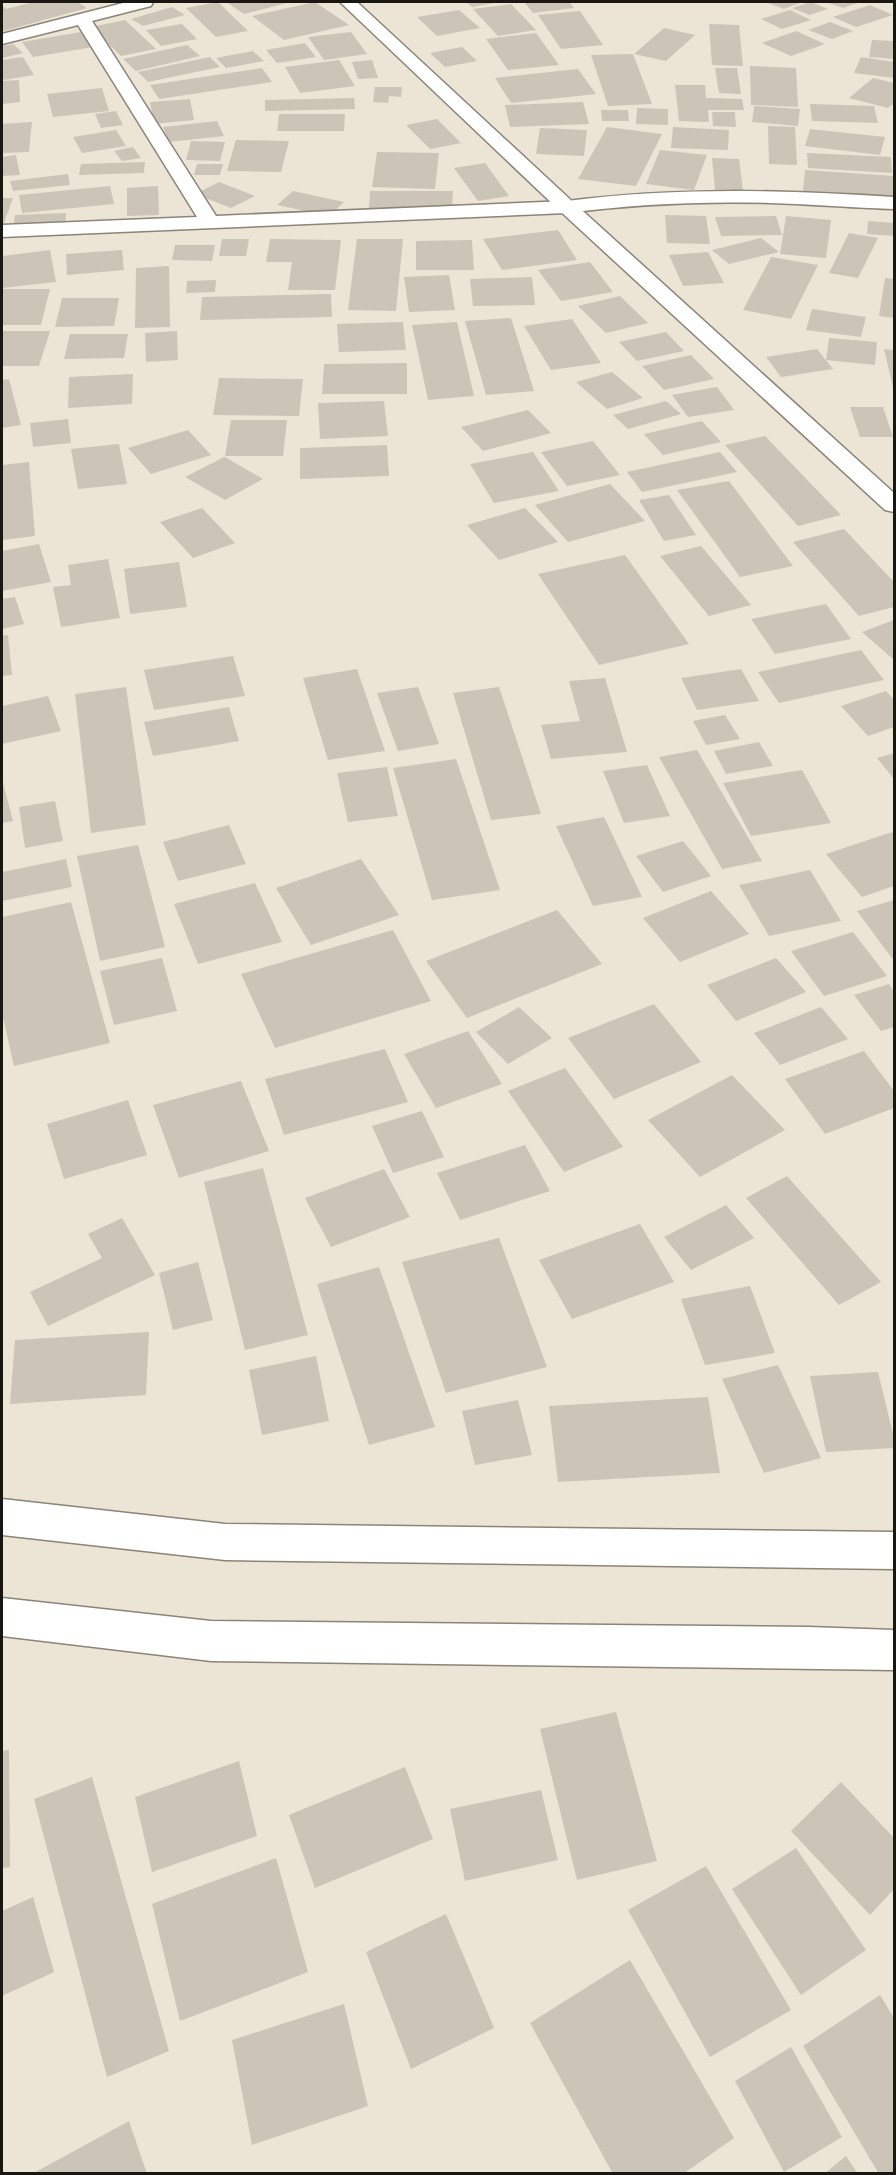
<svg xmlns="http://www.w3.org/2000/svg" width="896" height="2175" font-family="'DM Sans',sans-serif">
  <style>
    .building { fill: #ccc4b6 }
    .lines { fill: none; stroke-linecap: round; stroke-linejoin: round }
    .minor-casing { stroke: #8b8477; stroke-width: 3 }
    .tertiary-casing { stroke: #8b8477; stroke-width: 3 }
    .trunk-casing { stroke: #8b8477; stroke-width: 3 }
    .minor { fill: #fff; fill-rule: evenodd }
    .tertiary { fill: #fff; fill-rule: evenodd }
    .trunk { fill: #fff; fill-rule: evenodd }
  </style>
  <rect width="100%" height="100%" fill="#ece5d6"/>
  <!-- building -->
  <g class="building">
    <path d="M34,2H77L87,8L4,31L2,30V6L6,9Z"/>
    <path d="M218,2L248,31L216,37L186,8Z"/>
    <path d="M226,2H291L244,14Z"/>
    <path d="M315,2L349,25L284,40L252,16Z"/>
    <path d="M466,2H495V3L472,7Z"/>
    <path d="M524,2H569L574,8L533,13Z"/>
    <path d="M765,2H802L784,9Z"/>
    <path d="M811,2L828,9L809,15L792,8Z"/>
    <path d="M826,2H860L843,8Z"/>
    <path d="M511,4L536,30L498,36L473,9Z"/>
    <path d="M870,5L893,15L856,27L833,17Z"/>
    <path d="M172,7L185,15L143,26L131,19Z"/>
    <path d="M459,10L480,28L437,36L417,17Z"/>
    <path d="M790,10L811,20L782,29L761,19Z"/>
    <path d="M580,11L603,45L561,49L538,15Z"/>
    <path d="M125,20L156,49L121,56L91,27Z"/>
    <path d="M830,22L853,31L832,39L808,30Z"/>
    <path d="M182,24L197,39L161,46L146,30Z"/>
    <path d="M709,24L739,25L743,66L712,65Z"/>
    <path d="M664,28L695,35L666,61L634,54Z"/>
    <path d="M796,31L825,44L791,56L762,43Z"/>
    <path d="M81,32L93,47L33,57L22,42Z"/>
    <path d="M351,32L367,54L324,60L308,37Z"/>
    <path d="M536,33L559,65L508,70L486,39Z"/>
    <path d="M872,40L894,41V59L869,57Z"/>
    <path d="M305,43L316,57L277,63L266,50Z"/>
    <path d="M13,44L23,53L2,58V46Z"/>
    <path d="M187,45L200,56L136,71L123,59Z"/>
    <path d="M462,47L477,61L445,67L430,53Z"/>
    <path d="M253,51L264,61L226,68L216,58Z"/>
    <path d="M633,54L652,104L608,106L591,55Z"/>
    <path d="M23,57L34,75L4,80L2,75V60Z"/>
    <path d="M210,57L220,67L148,82L138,72Z"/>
    <path d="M861,57L894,62V78L854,73Z"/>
    <path d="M339,60L355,86L300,93L285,67Z"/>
    <path d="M372,60L378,78L358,79L352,62Z"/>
    <path d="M750,66L796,68L798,107L751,105Z"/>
    <path d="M262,68L272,82L159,99L150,85Z"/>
    <path d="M715,68H737L741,94L719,93Z"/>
    <path d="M578,69L596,94L511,103L495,78Z"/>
    <path d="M873,78L894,83V103L888,108L849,98Z"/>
    <path d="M19,80L20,102L2,104V81Z"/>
    <path d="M675,85H705L706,98L742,99L744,110H708L709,122L679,121Z"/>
    <path d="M375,87H402L401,97L389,96L388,103L373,102Z"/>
    <path d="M102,88L109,111L53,117L47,94Z"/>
    <path d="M354,98L355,109L265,111V100Z"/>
    <path d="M190,99L194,120L154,124L150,102Z"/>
    <path d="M583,102L589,124L510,127L505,105Z"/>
    <path d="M810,104L874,106L878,123L812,121Z"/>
    <path d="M754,106L800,109L798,126L752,122Z"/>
    <path d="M637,108L668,109V125L636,124Z"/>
    <path d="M601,110H628L629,121H602Z"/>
    <path d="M116,111L123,125L101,128L95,114Z"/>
    <path d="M712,112H735L736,127L713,126Z"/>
    <path d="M279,114H345L344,131H277Z"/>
    <path d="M437,119L461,143L430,149L406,125Z"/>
    <path d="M217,121L224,136L169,142L163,127Z"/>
    <path d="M32,122L29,152L2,153V124Z"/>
    <path d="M768,126L795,127L797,165L769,164Z"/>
    <path d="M607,127L662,134L636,186L578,179Z"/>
    <path d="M673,127L729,130L728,150L671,148Z"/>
    <path d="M540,128L587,130L584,156L536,154Z"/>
    <path d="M810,129L885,137L880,155L805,146Z"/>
    <path d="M116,130L126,146L82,153L73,137Z"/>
    <path d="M236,140L289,141L281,172L227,171Z"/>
    <path d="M191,141L225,142L220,161L186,160Z"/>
    <path d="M133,147L141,158L122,161L114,151Z"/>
    <path d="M660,150L707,155L694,190L646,184Z"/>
    <path d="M377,152L439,153L435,189L372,187Z"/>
    <path d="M807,153L891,157L892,173L808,168Z"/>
    <path d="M16,155L20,175L2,176V157Z"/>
    <path d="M712,158L739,159L743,191L715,190Z"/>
    <path d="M145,162L144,173L79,175L81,164Z"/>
    <path d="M485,163L509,196L478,201L454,168Z"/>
    <path d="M197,164H223L220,175H194Z"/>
    <path d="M805,170L894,176V199L803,192Z"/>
    <path d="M68,174L70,185L13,191L10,181Z"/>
    <path d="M219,182L255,196L231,208L195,194Z"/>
    <path d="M110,186L114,204L22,213L19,195Z"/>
    <path d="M158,186L159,215L127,216V188Z"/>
    <path d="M293,191L344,202L329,216L277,205Z"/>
    <path d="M370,191H453L452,209H369Z"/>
    <path d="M2,198H13L4,223H2Z"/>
    <path d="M66,213L65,227L13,229L15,215Z"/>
    <path d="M665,215L706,216L710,244L667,243Z"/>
    <path d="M776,216L782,235L721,236L715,217Z"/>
    <path d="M786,216L831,220L826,258L780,254Z"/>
    <path d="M868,221L894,223V236L867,234Z"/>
    <path d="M558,230L577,260L502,270L483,239Z"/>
    <path d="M849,233L878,238L858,278L829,273Z"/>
    <path d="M761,238L779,252L729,264L712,250Z"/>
    <path d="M222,239H249L246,256H219Z"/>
    <path d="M270,239L341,240L335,290H288L292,262H266Z"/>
    <path d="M357,239H403L396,311L348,310Z"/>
    <path d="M472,240L474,270H416V241Z"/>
    <path d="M175,245H215L212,261L172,260Z"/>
    <path d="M50,250L56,282L2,288V256Z"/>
    <path d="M122,250L124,270L67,275L66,254Z"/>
    <path d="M708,252L724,283L683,286L669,255Z"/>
    <path d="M771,257L818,265L791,319L743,310Z"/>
    <path d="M590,262L613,292L561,301L538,270Z"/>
    <path d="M169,266L170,327L135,328L136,268Z"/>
    <path d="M449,275L455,310L409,312L404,277Z"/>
    <path d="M532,277L535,305L473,306L470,279Z"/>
    <path d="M885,278L894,279V318L879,316Z"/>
    <path d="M216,280L215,292L186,293L187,281Z"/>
    <path d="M2,289H50L41,325H2Z"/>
    <path d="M331,294L332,317L200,320L202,297Z"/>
    <path d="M620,296L648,323L606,333L578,306Z"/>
    <path d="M62,298H119L114,326L55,327Z"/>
    <path d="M812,309L866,317L861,337L806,330Z"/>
    <path d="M511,318L534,391L486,395L465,321Z"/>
    <path d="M572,319L601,363L551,370L524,326Z"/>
    <path d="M403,322L406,350L339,352L337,324Z"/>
    <path d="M457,322L474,396L428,400L412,325Z"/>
    <path d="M2,331H50L39,366H2Z"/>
    <path d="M177,331L178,360L146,362L145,333Z"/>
    <path d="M666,332L684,351L637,361L619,342Z"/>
    <path d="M70,334H128L124,358L64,359Z"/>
    <path d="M829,338L877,342L875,365L826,360Z"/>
    <path d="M817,349L833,369L781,377L766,357Z"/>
    <path d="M884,349L894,350V392Z"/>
    <path d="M691,355L714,379L664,390L642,366Z"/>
    <path d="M407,363V394H322L324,364Z"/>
    <path d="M612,372L643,398L607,409L576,382Z"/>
    <path d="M133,374L132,404L68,408L69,377Z"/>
    <path d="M219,378L303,379L299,416L213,415Z"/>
    <path d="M9,379L21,425L2,428V380Z"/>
    <path d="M717,387L734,410L688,417L672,395Z"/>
    <path d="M384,401L388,436L320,439L318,403Z"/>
    <path d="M666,401L681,414L628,429L613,415Z"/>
    <path d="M850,407H883L893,437H860Z"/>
    <path d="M528,410L551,433L483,451L461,427Z"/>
    <path d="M68,419L71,443L33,447L30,423Z"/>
    <path d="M231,420H287L283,456H225Z"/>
    <path d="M702,421L721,442L663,455L644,434Z"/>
    <path d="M188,430L211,455L151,474L128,448Z"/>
    <path d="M765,436L841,515L798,526L725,445Z"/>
    <path d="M593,441L620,475L567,486L541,452Z"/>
    <path d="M119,444L127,484L78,489L71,449Z"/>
    <path d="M387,445L389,476L300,479V448Z"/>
    <path d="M533,452L559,491L494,503L470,464Z"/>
    <path d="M720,452L737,472L642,492L627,472Z"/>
    <path d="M224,457H225L263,479L225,500L185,477Z"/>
    <path d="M29,462L35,536L2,540V465Z"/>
    <path d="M729,481L793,566L740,577L677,490Z"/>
    <path d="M610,484L645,521L568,542L535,505Z"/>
    <path d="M669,495L696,535L664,541L639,500Z"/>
    <path d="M202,508L235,543L193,558L160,522Z"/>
    <path d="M525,508L558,542L499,560L467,525Z"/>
    <path d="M844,529L894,582V607L859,616L793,542Z"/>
    <path d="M39,544L51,582L2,591V551Z"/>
    <path d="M701,546L751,605L709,616L660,556Z"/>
    <path d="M625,555L689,644L599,665L538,574Z"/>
    <path d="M108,559L120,618L61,627L53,587L71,585L68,565Z"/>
    <path d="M179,562L187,607L130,614L124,569Z"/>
    <path d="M15,597L24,624L2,629V599Z"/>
    <path d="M826,604L851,639L775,654L751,619Z"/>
    <path d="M894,620V660L862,632Z"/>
    <path d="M8,635L12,675L2,676V636Z"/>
    <path d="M861,650L884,680L779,703L758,672Z"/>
    <path d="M233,656L245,696L154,710L144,670Z"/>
    <path d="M357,669L385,751L328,760L303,678Z"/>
    <path d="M741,669L759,701L697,710L681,678Z"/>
    <path d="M605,678L627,752L551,759L541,725L580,721L569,681Z"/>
    <path d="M126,687L146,825L91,833L75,694Z"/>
    <path d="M418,687L439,744L398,751L377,693Z"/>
    <path d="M499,687L541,814L491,820L453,693Z"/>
    <path d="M886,691L894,700V727L868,736L841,706Z"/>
    <path d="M48,696L61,731L2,744V706Z"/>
    <path d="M229,707L239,741L153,756L144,722Z"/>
    <path d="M725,715L740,739L706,745L693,721Z"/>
    <path d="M759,742L773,766L726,774L714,751Z"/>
    <path d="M697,750L762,861L722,869L659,757Z"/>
    <path d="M894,753V779L877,758Z"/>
    <path d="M456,759L500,890L432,900L393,768Z"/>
    <path d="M647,765L670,816L624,823L603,771Z"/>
    <path d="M387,767L398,816L348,822L337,773Z"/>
    <path d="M802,770L831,823L751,836L723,783Z"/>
    <path d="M2,779L13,821L2,823Z"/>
    <path d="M55,801L63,841L25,848L19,807Z"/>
    <path d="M604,817L642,897L593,906L556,826Z"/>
    <path d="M229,825L246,864L178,881L163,842Z"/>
    <path d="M892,832L894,835V886L862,897L826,854Z"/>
    <path d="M683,841L711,876L663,892L636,856Z"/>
    <path d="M138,845L165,947L100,961L77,856Z"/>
    <path d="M66,859L72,887L2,901V872Z"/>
    <path d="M361,859L399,915L311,945L276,888Z"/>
    <path d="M810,870L841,921L769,936L739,885Z"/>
    <path d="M255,883L282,942L198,964L174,904Z"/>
    <path d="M711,891L749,934L680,962L643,918Z"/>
    <path d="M894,900V961L857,911Z"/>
    <path d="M71,902L110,1043L14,1066L2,1013V917Z"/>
    <path d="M557,910L602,964L467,1018L426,961Z"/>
    <path d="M393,930L431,1001L275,1048L241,974Z"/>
    <path d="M853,932L887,976L824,996L791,951Z"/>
    <path d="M162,958L177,1011L114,1025L100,971Z"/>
    <path d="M776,958L806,992L736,1021L707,985Z"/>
    <path d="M889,984L894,992V1027L881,1031L854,995Z"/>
    <path d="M654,1004L701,1062L614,1099L568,1038Z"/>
    <path d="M519,1007L552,1038L508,1064L476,1032Z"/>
    <path d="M821,1007L848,1039L780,1065L754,1033Z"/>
    <path d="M468,1031L502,1084L436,1108L404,1054Z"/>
    <path d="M385,1049L408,1102L284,1135L265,1079Z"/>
    <path d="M864,1051L894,1091V1108L825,1134L785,1079Z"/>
    <path d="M565,1068L623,1147L564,1172L508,1091Z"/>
    <path d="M732,1075L785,1130L700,1177L648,1120Z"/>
    <path d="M241,1081L269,1151L179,1178L153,1105Z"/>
    <path d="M128,1100L147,1155L64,1179L47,1124Z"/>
    <path d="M422,1111L444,1157L393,1173L372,1126Z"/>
    <path d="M525,1145L550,1191L460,1220L437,1173Z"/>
    <path d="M263,1168L308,1335L245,1350L204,1182Z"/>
    <path d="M384,1169L410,1217L331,1247L305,1198Z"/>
    <path d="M787,1176L881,1282L839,1305L746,1198Z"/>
    <path d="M726,1205L754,1238L691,1270L664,1237Z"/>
    <path d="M122,1218L155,1275L48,1326L30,1292L102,1258L88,1234Z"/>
    <path d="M640,1224L674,1282L572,1319L539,1260Z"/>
    <path d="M499,1238L547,1367L446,1393L402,1262Z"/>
    <path d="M198,1262L213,1320L173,1330L159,1273Z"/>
    <path d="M379,1267L435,1427L369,1445L317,1284Z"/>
    <path d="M750,1286L775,1353L705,1365L681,1299Z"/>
    <path d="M149,1332L146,1395L10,1404L15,1340Z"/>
    <path d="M316,1356L329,1421L262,1435L249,1370Z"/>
    <path d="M778,1365L821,1458L764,1473L722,1379Z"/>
    <path d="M878,1372L894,1438V1448L826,1452L810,1376Z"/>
    <path d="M708,1397L720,1473L558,1482L549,1406Z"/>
    <path d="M518,1400L532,1455L475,1465L462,1411Z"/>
    <path d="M616,1712L657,1861L577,1880L540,1729Z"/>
    <path d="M9,1750L10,1867L2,1868V1751Z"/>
    <path d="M239,1761L257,1836L152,1872L135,1797Z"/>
    <path d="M405,1767L433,1839L315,1888L289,1815Z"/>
    <path d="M92,1777L169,2051L107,2077L34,1799Z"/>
    <path d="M841,1782L894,1838V1889L870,1915L791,1831Z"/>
    <path d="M541,1790L558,1860L465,1881L450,1809Z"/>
    <path d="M796,1848L866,1950L801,1995L732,1889Z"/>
    <path d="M276,1858L308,1972L180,2021L152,1904Z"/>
    <path d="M706,1866L791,2010L710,2057L628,1910Z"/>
    <path d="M33,1897L54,1972L2,1996V1911Z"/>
    <path d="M446,1914L494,2028L411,2069L366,1952Z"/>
    <path d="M630,1960L734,2138L683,2174H613L530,2023Z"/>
    <path d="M880,1995L894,2018V2174H879L803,2046Z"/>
    <path d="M344,2004L368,2106L252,2145L232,2040Z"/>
    <path d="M791,2047L842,2137L784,2172L735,2081Z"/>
    <path d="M129,2121L147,2174H32Z"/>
    <path d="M846,2156L858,2174H824Z"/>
  </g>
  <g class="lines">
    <!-- minor casing -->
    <g class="minor-casing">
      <path id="minor" d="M127,2H153L151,6L92,21L216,216L567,201C676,187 784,190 894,197V209C853,208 811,204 770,203C702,201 635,204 567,213L2,237V225L197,217L78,25L2,44V34Z"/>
    </g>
    <!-- tertiary casing -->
    <g class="tertiary-casing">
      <path id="tertiary" d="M340,2H357L574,203L894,493V512L885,510L560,211Z"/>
    </g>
    <!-- trunk casing -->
    <g class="trunk-casing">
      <g id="trunk">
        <path d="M2,1499L225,1524L894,1532V1569L225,1560L2,1535Z"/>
        <path d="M2,1598L211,1621L809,1627L894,1630V1670L211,1661L2,1636Z"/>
      </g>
    </g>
    <!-- minor -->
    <use href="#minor" class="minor"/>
    <!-- tertiary -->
    <use href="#tertiary" class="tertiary"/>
    <!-- trunk -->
    <use href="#trunk" class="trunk"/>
  </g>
  <!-- border -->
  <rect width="896" height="2175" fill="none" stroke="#191712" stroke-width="6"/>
</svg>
